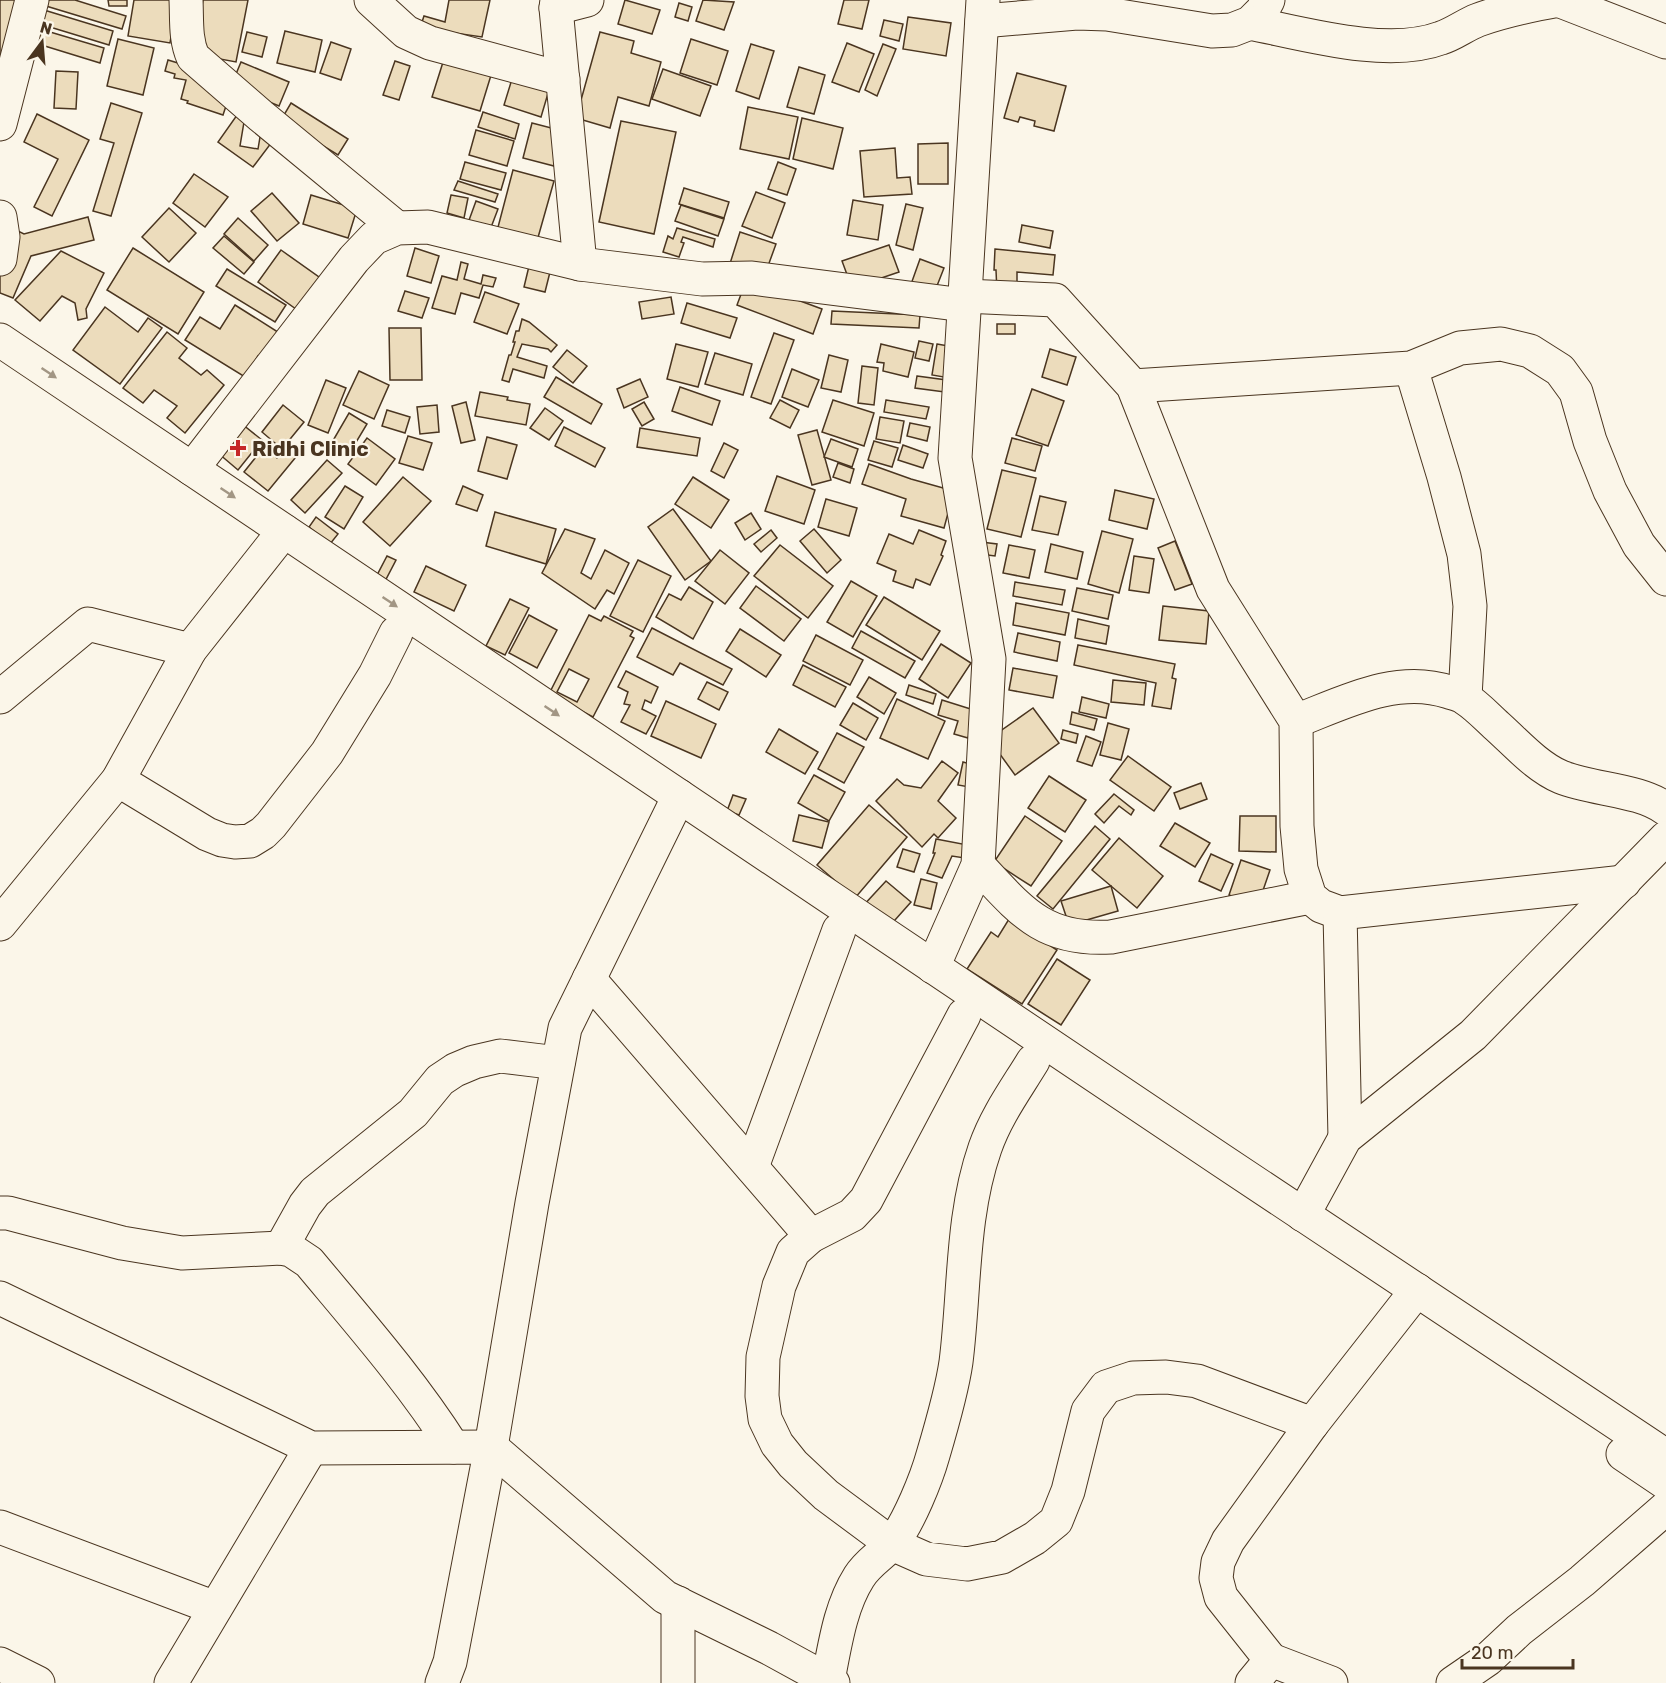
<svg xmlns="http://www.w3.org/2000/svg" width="1666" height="1683" font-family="Rubik,sans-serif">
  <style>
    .building { fill: #ecdcbc; stroke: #4a3520; stroke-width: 1.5; fill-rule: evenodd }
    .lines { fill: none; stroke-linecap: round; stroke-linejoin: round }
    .minor-casing { stroke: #4a3520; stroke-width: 35 }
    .tertiary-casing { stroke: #4a3520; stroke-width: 35 }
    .minor { stroke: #fbf6e9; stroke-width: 33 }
    .tertiary { stroke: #fbf6e9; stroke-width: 33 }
    .oneway { fill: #a29684 }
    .poi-dot { fill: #c62828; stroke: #fbf6e9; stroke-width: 2 }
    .labels { text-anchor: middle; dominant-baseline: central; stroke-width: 4.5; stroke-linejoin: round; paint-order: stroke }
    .poi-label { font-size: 21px; font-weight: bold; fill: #4a3520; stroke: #fbf6e9; text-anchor: start }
  </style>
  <rect width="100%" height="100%" fill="#fbf6e9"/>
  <!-- building -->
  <g class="building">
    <path d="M0,0H26L12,60L0,57Z"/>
    <path d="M49,0H75L126,16L122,29L46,6Z"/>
    <path d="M108,0H127V6H109Z"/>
    <path d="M134,0H177L170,43L128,36Z"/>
    <path d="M203,0H248L236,62L193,54Z"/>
    <path d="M449,0H490L482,37L420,28L424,16L445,22Z"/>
    <path d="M625,0L660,10L652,34L618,24Z"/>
    <path d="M703,0L734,2L724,30L696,21Z"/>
    <path d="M844,0H869L862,29L838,24Z"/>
    <path d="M679,3L692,7L688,21L675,17Z"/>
    <path d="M44,10L113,31L109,45L40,24Z"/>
    <path d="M908,17L951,23L946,56L903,49Z"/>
    <path d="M884,20L903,24L899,41L880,36Z"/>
    <path d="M40,29L104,48L100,63L35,43Z"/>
    <path d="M285,31L322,40L315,72L277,63Z"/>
    <path d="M247,32L267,37L262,57L242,52Z"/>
    <path d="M600,32L634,41L631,53L661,62L649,106L618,97L610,128L576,118Z"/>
    <path d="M118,39L154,48L143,95L107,86Z"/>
    <path d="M691,39L728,51L717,85L680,73Z"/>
    <path d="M331,42L351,49L341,80L320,73Z"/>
    <path d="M847,43L874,54L859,92L832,82Z"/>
    <path d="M751,44L774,51L759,99L736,91Z"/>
    <path d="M883,44L896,49L877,96L865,90Z"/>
    <path d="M179,59L215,80L211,94L228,100L223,115L187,103L188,101L181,99L186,80L174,78L175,74L165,71L168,60L178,63Z"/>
    <path d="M444,59L492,72L480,111L432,97Z"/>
    <path d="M395,61L410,66L399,100L383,95Z"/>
    <path d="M241,62L289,82L279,106L231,86Z"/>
    <path d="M799,67L825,75L814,114L787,107Z"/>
    <path d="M663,69L711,86L700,116L652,99Z"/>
    <path d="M56,71L78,72L76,109L54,108Z"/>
    <path d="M1017,73L1066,86L1054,131L1034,126L1035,121L1020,117L1018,122L1004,118Z"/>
    <path d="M512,79L549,90L541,117L504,105Z"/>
    <path d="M111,103L142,113L111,216L93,211L114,143L100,139Z"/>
    <path d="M291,103L348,139L338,155L281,120Z"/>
    <path d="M748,107L798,117L789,159L740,149Z"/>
    <path d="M242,108L278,134L253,167L218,142ZM244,122L262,125L258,149L240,146Z"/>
    <path d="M483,112L519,124L515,139L478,127Z"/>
    <path d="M37,114L89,140L52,216L34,207L58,159L24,142Z"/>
    <path d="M802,118L843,128L833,169L793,159Z"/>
    <path d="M621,121L676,132L654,234L599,222Z"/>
    <path d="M532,123L563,131L554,166L523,158Z"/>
    <path d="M476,130L514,141L507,166L469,155Z"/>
    <path d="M948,143V184H918V144Z"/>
    <path d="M895,148L897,178L910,177L912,194L864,197L860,151Z"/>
    <path d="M465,162L506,173L501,190L460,179Z"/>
    <path d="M778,162L796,169L787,195L768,189Z"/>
    <path d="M513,170L554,181L537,241L497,231Z"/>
    <path d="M194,174L228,197L205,227L173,203Z"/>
    <path d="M458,181L498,194L495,202L454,190Z"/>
    <path d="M684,188L729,202L724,218L679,204Z"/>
    <path d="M756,192L785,203L772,238L742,226Z"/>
    <path d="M272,193L299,223L277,241L251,211Z"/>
    <path d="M311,195L357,209L348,238L303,224Z"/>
    <path d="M451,195L468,198L464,218L447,213Z"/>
    <path d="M853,200L883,205L878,240L847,235Z"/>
    <path d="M476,201L498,209L490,230L468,223Z"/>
    <path d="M906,204L923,208L913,250L896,245Z"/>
    <path d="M681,205L724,219L718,236L675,221Z"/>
    <path d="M169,208L196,233L169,262L142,237Z"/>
    <path d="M88,217L94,240L31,256L13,298L0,293V271L18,231L24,234Z"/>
    <path d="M238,218L268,245L254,261L224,234Z"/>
    <path d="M1022,225L1053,231L1050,248L1019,242Z"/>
    <path d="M677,228L715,239L713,247L683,237L681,242L684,243L679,257L663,252L668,236L673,239Z"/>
    <path d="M740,232L776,244L764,277L727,273Z"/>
    <path d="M224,236L254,262L244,274L213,248Z"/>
    <path d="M889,245L899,272L852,288L842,261Z"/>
    <path d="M133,248L204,292L178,334L107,290Z"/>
    <path d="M415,248L439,256L431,283L407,276Z"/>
    <path d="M995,249L1055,255L1053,275L1017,272V292L997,293L996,270H994Z"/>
    <path d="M281,250L326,282L303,314L258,282Z"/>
    <path d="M61,251L104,273L86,309L87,318L78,320L75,303L62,296L40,321L15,300Z"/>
    <path d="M920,259L944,268L933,296L910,287Z"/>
    <path d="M461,262L468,264L464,279L481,284L483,275L496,278L493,287L483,285L479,298L461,293L455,314L432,308L442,276L457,280Z"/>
    <path d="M530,262L551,268L545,292L524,287Z"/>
    <path d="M227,269L286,305L275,322L216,286Z"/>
    <path d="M746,281L822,309L813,334L737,305Z"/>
    <path d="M405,291L429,298L422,318L398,311Z"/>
    <path d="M485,292L519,304L507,334L474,322Z"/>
    <path d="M671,297L674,314L642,319L639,302Z"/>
    <path d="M687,303L737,318L730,338L681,323Z"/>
    <path d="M235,305L281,334L264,361L258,356L245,377L185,340L200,317L220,329Z"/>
    <path d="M105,307L138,332L148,318L162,328L120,384L73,350Z"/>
    <path d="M832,311L920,315L919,328L831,324Z"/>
    <path d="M522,319L529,322L557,345L551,352L548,349L522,344L517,357L547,366L544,378L513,369L509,382L502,380L509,355H511L515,342H513L516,331H519Z"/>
    <rect x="997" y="324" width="18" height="10"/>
    <path d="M389,328H421L422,380H390Z"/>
    <path d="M167,332L187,348L179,358L201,375L207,370L224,385L185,433L167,418L177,406L154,390L143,403L123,388Z"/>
    <path d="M774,333L794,340L771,404L751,397Z"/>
    <path d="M919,341L933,344L929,361L915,358Z"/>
    <path d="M676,344L708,352L698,387L667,379Z"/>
    <path d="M881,344L914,352L908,377L883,371L884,363L877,362Z"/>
    <path d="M937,344L960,348L955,379L932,375Z"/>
    <path d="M1050,349L1076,357L1067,385L1042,377Z"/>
    <path d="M567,350L587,366L573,383L553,367Z"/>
    <path d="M715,353L752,364L743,395L705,384Z"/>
    <path d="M829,355L848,360L841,392L821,388Z"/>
    <path d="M862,366L878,368L874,405L858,403Z"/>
    <path d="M792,369L819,380L808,407L782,397Z"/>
    <path d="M359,371L389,385L374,419L343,405Z"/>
    <path d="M917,376L954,381L952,393L915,388Z"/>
    <path d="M556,377L602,404L591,424L544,397Z"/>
    <path d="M640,379L648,397L624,408L617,389Z"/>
    <path d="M326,380L346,388L328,433L308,425Z"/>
    <path d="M680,387L720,401L712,425L672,411Z"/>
    <path d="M1032,389L1064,401L1048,446L1016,435Z"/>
    <path d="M480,392L508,397L507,400L530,404L526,425L475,416Z"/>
    <path d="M780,400L799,410L790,428L770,418Z"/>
    <path d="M833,400L874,413L864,446L822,432Z"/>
    <path d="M886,400L929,407L926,419L884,412Z"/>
    <path d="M466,402L475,440L461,443L452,406Z"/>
    <path d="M644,402L654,419L642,426L632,409Z"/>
    <path d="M283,405L304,422L282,449L262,432Z"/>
    <path d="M437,405L439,432L420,434L417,407Z"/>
    <path d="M545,408L563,421L549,440L530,428Z"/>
    <path d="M387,410L410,417L405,433L382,426Z"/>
    <path d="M349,413L367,424L349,454L331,444Z"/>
    <path d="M880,417L904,421L900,443L876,439Z"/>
    <path d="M910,423L930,427L927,441L907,436Z"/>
    <path d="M242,424L262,440L238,470L218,453Z"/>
    <path d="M564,427L605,448L595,467L555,446Z"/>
    <path d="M640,428L700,438L697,456L637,447Z"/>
    <path d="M817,430L831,480L812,485L798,435Z"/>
    <path d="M408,436L432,443L423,470L399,463Z"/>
    <path d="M487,437L517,445L507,479L478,471Z"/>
    <path d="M367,438L395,459L376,485L348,464Z"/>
    <path d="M1012,438L1042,446L1035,471L1005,463Z"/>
    <path d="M831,439L858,449L852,467L824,457Z"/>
    <path d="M874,441L898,448L892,467L868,460Z"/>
    <path d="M289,443L300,452L268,491L244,472L264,447L277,458Z"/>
    <path d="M724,443L738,450L724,478L711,471Z"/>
    <path d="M903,445L928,454L923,468L898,460Z"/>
    <path d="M327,460L342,473L305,513L291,500Z"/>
    <path d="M838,463L854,469L850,483L833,477Z"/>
    <path d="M869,464L911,479L954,491L944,528L901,516L906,499L862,484Z"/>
    <path d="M1002,470L1036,478L1021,537L987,529Z"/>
    <path d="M777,476L815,490L804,524L765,511Z"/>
    <path d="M403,477L431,501L390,546L363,522Z"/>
    <path d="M693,477L729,500L711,528L675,504Z"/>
    <path d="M345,486L363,497L344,529L325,517Z"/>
    <path d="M463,486L483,495L477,511L456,504Z"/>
    <path d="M1115,490L1154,499L1147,529L1109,520Z"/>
    <path d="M1040,496L1066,502L1058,535L1032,530Z"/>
    <path d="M826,499L857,508L849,536L818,527Z"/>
    <path d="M673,509L711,561L685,580L648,527Z"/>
    <path d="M495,512L556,529L546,564L486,546Z"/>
    <path d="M751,513L761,529L745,540L735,523Z"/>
    <path d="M316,517L338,534L330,544L309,527Z"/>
    <path d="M565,529L595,539L581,573L591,579L605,550L629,563L614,594L607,590L595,609L542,573Z"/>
    <path d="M814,529L841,560L827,573L800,541Z"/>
    <path d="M771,530L777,538L761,552L754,544Z"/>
    <path d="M919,530L946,541L941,555L943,556L930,585L916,579L913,588L893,581L896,571L877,563L889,534L913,544Z"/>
    <path d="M1102,531L1133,539L1119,593L1088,584Z"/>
    <path d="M1175,541L1192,584L1175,590L1158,548Z"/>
    <path d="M981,542L997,544L995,556L980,554Z"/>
    <path d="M1051,544L1083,552L1077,579L1045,572Z"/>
    <path d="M780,545L833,586L808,618L754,576Z"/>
    <path d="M1009,545L1035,550L1029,578L1003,573Z"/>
    <path d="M720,550L749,573L725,604L695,581Z"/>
    <path d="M387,556L396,560L383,585L374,581Z"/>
    <path d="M1134,556L1154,559L1149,593L1129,590Z"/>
    <path d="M638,560L671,576L643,632L610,616Z"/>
    <path d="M426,566L466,585L454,611L414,592Z"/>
    <path d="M851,581L877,596L853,637L827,622Z"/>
    <path d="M1015,582L1065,590L1062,605L1013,596Z"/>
    <path d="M756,586L801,619L784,641L740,608Z"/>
    <path d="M689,587L713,602L693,639L656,617L669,594L681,600Z"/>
    <path d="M1077,588L1113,595L1108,619L1072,611Z"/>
    <path d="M884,597L940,631L922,660L866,625Z"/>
    <path d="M510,599L529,608L505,655L486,646Z"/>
    <path d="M1016,603L1069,613L1065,635L1013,625Z"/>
    <path d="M1163,606L1209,611L1206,644L1159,640Z"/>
    <path d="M529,615L557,630L537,668L509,653Z"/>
    <path d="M589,615L601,621L604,616L633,631L630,636L634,638L593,717L549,694ZM569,669L589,679L577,702L557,692Z"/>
    <path d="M1078,619L1109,626L1106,644L1075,638Z"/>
    <path d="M652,628L732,669L723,685L680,663L673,675L637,657Z"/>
    <path d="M740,629L781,655L766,677L726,651Z"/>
    <path d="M861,631L915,661L905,678L852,648Z"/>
    <path d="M1018,633L1060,642L1057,661L1014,652Z"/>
    <path d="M816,635L863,660L850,685L803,661Z"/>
    <path d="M941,644L971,663L948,698L919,679Z"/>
    <path d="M1078,645L1175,664L1172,678L1176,679L1171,709L1152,706L1156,683L1074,665Z"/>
    <path d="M803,665L846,687L835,707L793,685Z"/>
    <path d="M1013,668L1057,676L1053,698L1009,690Z"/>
    <path d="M626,671L658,687L651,703L645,700L642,709L656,716L646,734L621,722L630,705L624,704L628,692L618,687Z"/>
    <path d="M869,677L896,693L884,714L857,697Z"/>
    <path d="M1113,680L1146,683L1144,705L1111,702Z"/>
    <path d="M707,682L728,692L719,710L698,699Z"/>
    <path d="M909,685L936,694L933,704L906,695Z"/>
    <path d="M1082,697L1109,704L1106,718L1079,712Z"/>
    <path d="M897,699L945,721L928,759L880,738Z"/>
    <path d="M942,700L977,711L968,738L954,734L958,721L938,715Z"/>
    <path d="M666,701L716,724L701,758L651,736Z"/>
    <path d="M853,703L878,718L866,740L840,725Z"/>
    <path d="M1033,708L1059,743L1015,775L989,739Z"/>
    <path d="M1072,712L1097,719L1094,730L1070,724Z"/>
    <path d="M1108,723L1129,729L1121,760L1100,755Z"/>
    <path d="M779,729L818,752L805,774L766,752Z"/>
    <path d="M1063,730L1078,734L1076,743L1061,739Z"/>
    <path d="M837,733L864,747L844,783L818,769Z"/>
    <path d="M1086,736L1101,742L1092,766L1077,761Z"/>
    <path d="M1128,756L1171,787L1154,811L1110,780Z"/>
    <path d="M942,761L958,773L938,801L956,818L938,838L934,834L922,847L876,801L897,779L904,785L921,788Z"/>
    <path d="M963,762L974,765L969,787L958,785Z"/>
    <path d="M814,775L845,792L829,821L798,803Z"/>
    <path d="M1049,776L1086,800L1065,832L1028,808Z"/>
    <path d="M1201,783L1207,799L1180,809L1174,793Z"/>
    <path d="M1114,794L1134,810L1131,815L1119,806L1104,823L1095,814Z"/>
    <path d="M733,795L746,799L739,815L727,811Z"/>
    <path d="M869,805L907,837L855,898L817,865Z"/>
    <path d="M799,815L829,822L822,848L793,841Z"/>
    <path d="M1025,816L1062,841L1031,886L994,862Z"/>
    <path d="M1240,816H1276V852L1239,851Z"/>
    <path d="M1175,823L1210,843L1195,867L1160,846Z"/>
    <path d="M1095,826L1110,839L1053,909L1037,896Z"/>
    <path d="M1119,838L1163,876L1137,908L1092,870Z"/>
    <path d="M936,839L973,846L971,859L952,856L942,878L927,873L935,853H933Z"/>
    <path d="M903,849L920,854L914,872L897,867Z"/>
    <path d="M1211,854L1233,864L1221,891L1199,881Z"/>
    <path d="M1241,860L1270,870L1258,905L1229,895Z"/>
    <path d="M921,879L937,883L931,909L914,905Z"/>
    <path d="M886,881L911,902L887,929L862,907Z"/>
    <path d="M1111,886L1118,911L1069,925L1061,901Z"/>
    <path d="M1009,919L1057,950L1022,1004L967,969L991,932L998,937Z"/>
    <path d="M1057,959L1090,980L1061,1025L1028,1004Z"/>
  </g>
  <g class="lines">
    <!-- minor casing -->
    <g class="minor-casing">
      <g id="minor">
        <path d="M186,0C187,20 185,39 193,57L261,116L397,228"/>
        <path d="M371,0L406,32L430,43L563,79"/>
        <path d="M557,0L556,8L580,264"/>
        <path d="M1558,0L1666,42"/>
        <path d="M556,8L587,0"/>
        <path d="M982,21L1077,13L1107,14L1212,31L1232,30L1250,23L1262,11L1268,0"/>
        <path d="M1250,23C1305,34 1388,58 1441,38C1454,34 1465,25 1478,20C1505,10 1531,5 1559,0"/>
        <path d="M0,124L32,0"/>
        <path d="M0,217L3,237L0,259"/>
        <path d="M964,296L1055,300L1133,386L1213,589L1296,721L1297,826L1301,869L1310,897L1321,906L1340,913L1624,882"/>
        <path d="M1411,368L1444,477L1464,554L1470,606L1465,697"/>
        <path d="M1133,386L1411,368L1460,348L1501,344L1530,351L1560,370L1576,392L1590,441L1610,491L1639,545L1666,579"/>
        <path d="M192,469L354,259L374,238L397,228L428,227L580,264L702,279L752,278L964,305"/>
        <path d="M0,697L88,624L190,650"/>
        <path d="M1296,721C1343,703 1397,674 1449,692C1455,694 1461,695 1466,699C1477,706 1487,717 1497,726C1516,743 1537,767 1561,777C1593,790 1639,789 1666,809"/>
        <path d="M118,780L207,834L222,840L235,842L250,841L263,833L271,825L327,753L375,675L396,633"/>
        <path d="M978,865C1021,911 1043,941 1111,937L1310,897"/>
        <path d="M1340,913L1345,1138"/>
        <path d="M0,924L118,780L190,650L284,531"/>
        <path d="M933,967L978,865L989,659L955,458L983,0"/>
        <path d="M589,979L811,1236"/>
        <path d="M964,1015L866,1200L852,1215L811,1236L793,1252L779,1286L763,1357L762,1396L765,1419L777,1444L793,1464L826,1495L892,1544L926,1559L967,1564L1002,1557L1035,1538L1056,1521L1068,1491L1088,1411L1106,1387L1133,1378L1166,1377L1197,1381L1312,1424"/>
        <path d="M752,1167L839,930"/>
        <path d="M0,1213H8L122,1243L182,1253L281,1248L291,1250L309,1262C359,1322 411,1381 453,1447"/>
        <path d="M1303,1215L1345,1138L1473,1035L1666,838"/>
        <path d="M281,1248L305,1205L315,1192L413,1113L440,1080L455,1070L474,1062L500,1056L558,1063"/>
        <path d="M0,1298L311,1448L491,1447L665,1597L769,1648L833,1683"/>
        <path d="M0,1527L215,1608"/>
        <path d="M678,1603V1683"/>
        <path d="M1271,1660L1331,1683"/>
        <path d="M0,1664L38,1683"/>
        <path d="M828,1680C835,1645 840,1607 859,1577C868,1562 884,1554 894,1541C909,1521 926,1480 933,1455C941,1428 952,1390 956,1362C965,1291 961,1217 985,1148C996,1116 1016,1089 1033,1061"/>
        <path d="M171,1683L311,1448"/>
        <path d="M442,1683L450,1662L491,1447L532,1203L565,1028L679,796"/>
        <path d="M1252,1683L1271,1660L1221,1597L1216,1578L1218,1562L1228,1541L1312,1424L1417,1290"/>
        <path d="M1453,1683L1488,1659L1519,1630L1582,1581L1666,1508"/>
      </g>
    </g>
    <!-- tertiary casing -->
    <g class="tertiary-casing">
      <g id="tertiary">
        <path d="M0,340L1221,1160L1666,1456"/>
        <path d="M1623,1454L1666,1483"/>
      </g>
    </g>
    <!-- minor -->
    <use href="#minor" class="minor"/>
    <!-- tertiary -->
    <use href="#tertiary" class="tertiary"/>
  </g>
  <!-- one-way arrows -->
  <defs><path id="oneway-solid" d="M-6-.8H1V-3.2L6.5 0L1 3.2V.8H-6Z" transform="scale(1.5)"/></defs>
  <g class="oneway">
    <use href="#oneway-solid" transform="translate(49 373) rotate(34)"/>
    <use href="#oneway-solid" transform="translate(228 493) rotate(34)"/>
    <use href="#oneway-solid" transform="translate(390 602) rotate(34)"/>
    <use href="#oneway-solid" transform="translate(552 711) rotate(34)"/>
  </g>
  <!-- markers -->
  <path class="poi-dot" d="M235 439h6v6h6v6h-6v6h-6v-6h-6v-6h6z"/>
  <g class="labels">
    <!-- poi labels -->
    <g class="poi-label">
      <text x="252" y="448">Ridhi Clinic</text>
    </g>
  </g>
  <!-- north arrow -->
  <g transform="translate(42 42) rotate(16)" stroke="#fbf6e9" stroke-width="4.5" paint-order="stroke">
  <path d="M0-4.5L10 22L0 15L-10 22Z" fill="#4a3520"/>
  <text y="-9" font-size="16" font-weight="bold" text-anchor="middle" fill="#4a3520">N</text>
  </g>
  <!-- scale -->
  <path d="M1462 1659v9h111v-9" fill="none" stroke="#4a3520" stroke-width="3"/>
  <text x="1471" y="1659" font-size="18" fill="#4a3520" stroke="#fbf6e9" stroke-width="4.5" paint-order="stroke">20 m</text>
</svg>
